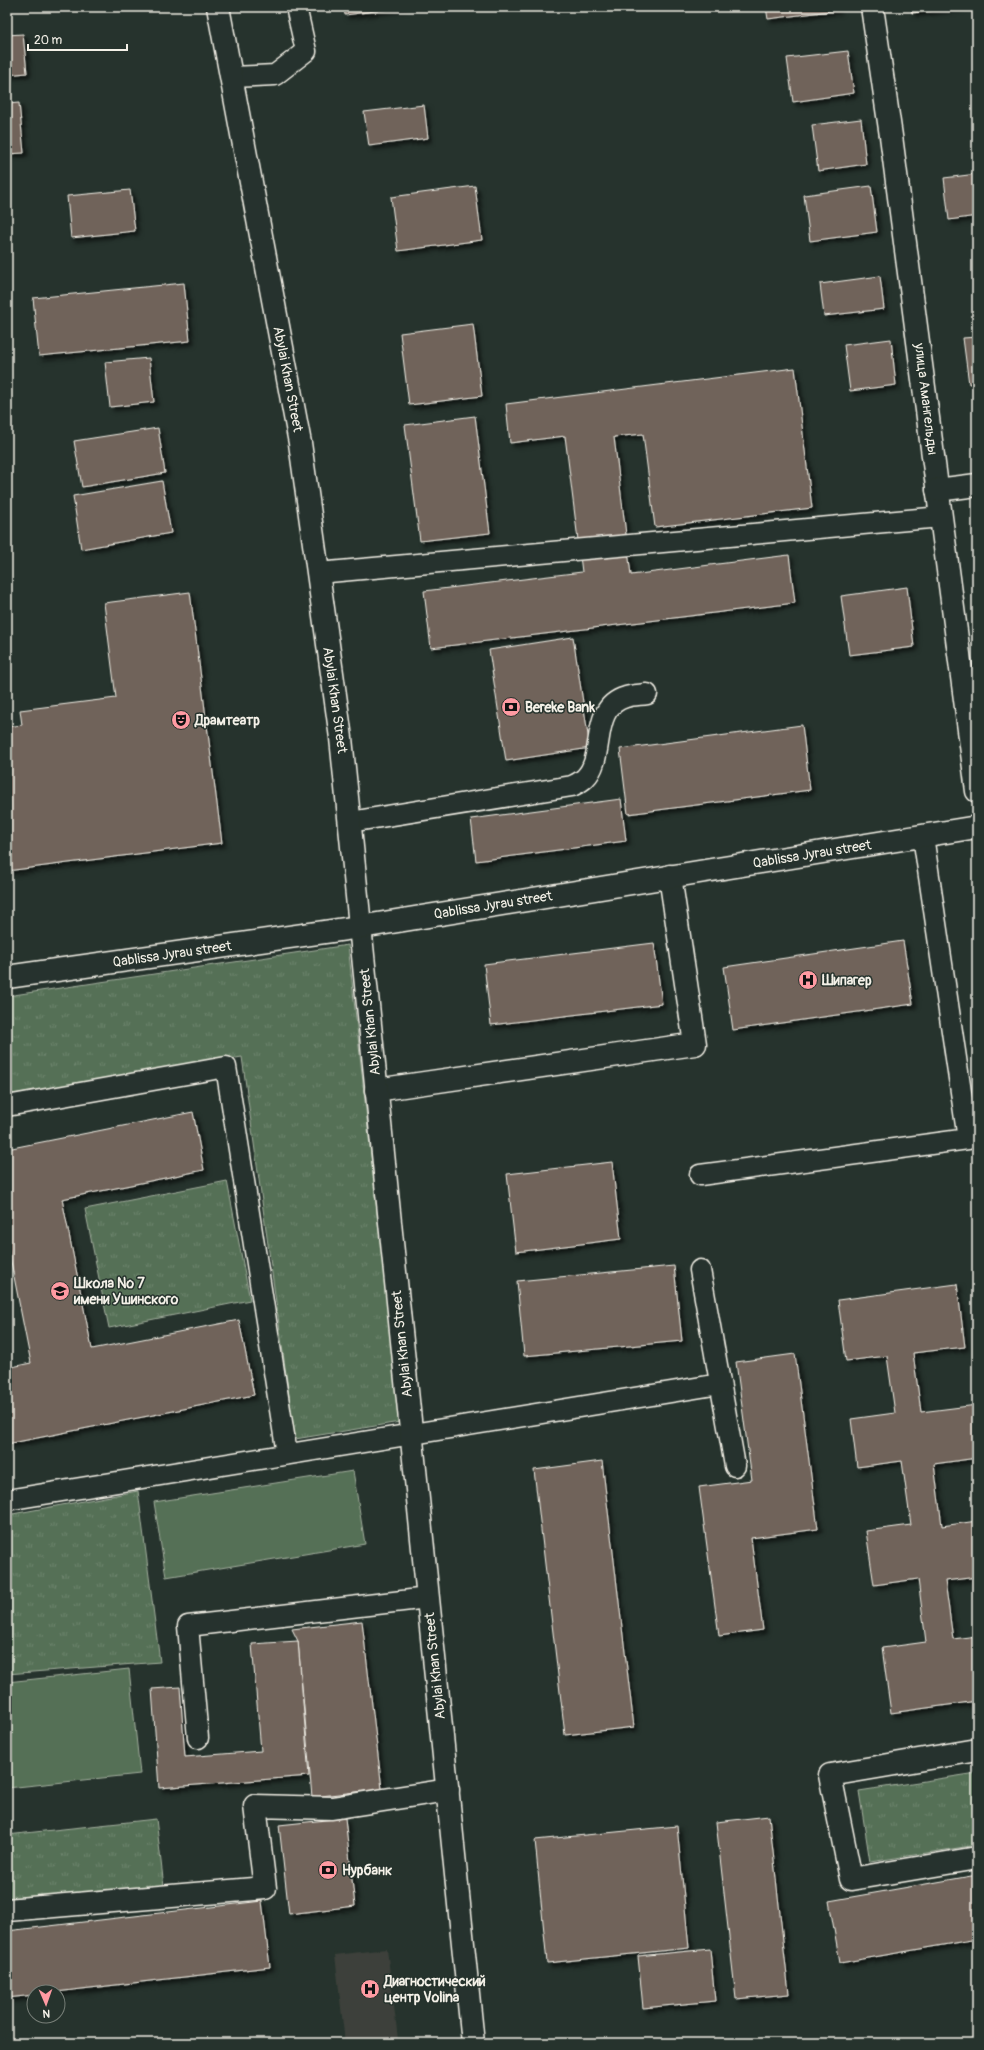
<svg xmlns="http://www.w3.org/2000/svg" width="984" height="2050" font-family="Pangolin,sans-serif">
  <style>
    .built { fill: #3c413a }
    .grass { fill: url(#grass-tufts); stroke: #a4b09f }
    .pitch { fill: #557056; stroke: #a4b09f }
    .building { fill: #6f635a; stroke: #f4f1e8; filter: url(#shadow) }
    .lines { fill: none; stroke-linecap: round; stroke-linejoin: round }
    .lane-casing { stroke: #f4f1e8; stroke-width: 23 }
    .street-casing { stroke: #f4f1e8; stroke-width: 25 }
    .secondary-casing { stroke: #f4f1e8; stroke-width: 25 }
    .lane { stroke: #26332d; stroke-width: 20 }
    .street { stroke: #26332d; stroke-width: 22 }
    .secondary { stroke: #26332d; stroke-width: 22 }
    .labels { text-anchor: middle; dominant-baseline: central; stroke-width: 3; stroke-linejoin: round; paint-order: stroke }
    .street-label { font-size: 14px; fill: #f4f1e8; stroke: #26332d }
    .poi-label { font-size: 14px; font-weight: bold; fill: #f4f1e8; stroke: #26332d; text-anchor: start }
  </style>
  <defs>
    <pattern id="grass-tufts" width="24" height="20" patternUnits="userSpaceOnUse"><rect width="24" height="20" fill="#557056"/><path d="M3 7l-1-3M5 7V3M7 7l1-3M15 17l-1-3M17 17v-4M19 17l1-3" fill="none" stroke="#6e856e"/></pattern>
    <filter id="shadow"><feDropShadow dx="3.5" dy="3.5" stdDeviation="2" flood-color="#0009"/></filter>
  </defs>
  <rect width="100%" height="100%" fill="#26332d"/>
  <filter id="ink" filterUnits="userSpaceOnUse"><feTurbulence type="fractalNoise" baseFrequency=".025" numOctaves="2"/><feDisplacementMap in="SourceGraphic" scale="8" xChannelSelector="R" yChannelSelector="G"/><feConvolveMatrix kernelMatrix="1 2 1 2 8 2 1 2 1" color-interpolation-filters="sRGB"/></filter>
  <g filter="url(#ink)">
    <!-- built -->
    <path class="built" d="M387,1949L398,2039L365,2043H345L335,1955Z"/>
    <!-- grass -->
    <g class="grass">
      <path d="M348,945L400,1422L295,1439L242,1057L7,1095V996Z"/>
      <path d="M227,1181L250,1300L109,1328L85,1209Z"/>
      <path d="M138,1491L160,1662L7,1674V1515Z"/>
      <path d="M977,1773V1845L870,1862L859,1791Z"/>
      <path d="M156,1819L164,1887L7,1904V1835Z"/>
    </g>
    <!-- pitch -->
    <g class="pitch">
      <path d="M353,1471L365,1544L166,1577L154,1502Z"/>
      <path d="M129,1669L140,1774L7,1788V1682Z"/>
    </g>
    <!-- building -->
    <g class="building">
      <path d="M344,7H405L345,15Z"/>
      <path d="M766,7H838V10L768,19Z"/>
      <path d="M911,7H960L912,13Z"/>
      <path d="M23,34L27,73L7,75V35Z"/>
      <path d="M848,51L854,93L793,102L787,58Z"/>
      <path d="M19,103L24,153L7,154V104Z"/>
      <path d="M424,105L428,138L369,146L364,112Z"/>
      <path d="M861,119L866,164L818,171L812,125Z"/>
      <path d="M977,174V216L949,220L944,178Z"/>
      <path d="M475,186L482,240L398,251L391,197Z"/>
      <path d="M871,186L877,232L810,241L804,195Z"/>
      <path d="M130,190L135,231L71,238L67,196Z"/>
      <path d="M880,276L884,309L824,316L820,284Z"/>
      <path d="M184,283L190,341L39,356L33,298Z"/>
      <path d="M473,324L482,396L409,405L400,333Z"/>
      <path d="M977,337V383L969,384L963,338Z"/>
      <path d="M891,339L896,385L850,391L844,345Z"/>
      <path d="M149,358L154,402L110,407L105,362Z"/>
      <path d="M795,368L812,508L655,527L643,434L614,437L631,575L789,555L795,603L431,648L424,591L582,572L565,436L510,443L506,404Z"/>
      <path d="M475,416L490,533L420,541L405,425Z"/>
      <path d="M158,428L165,473L82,487L74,441Z"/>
      <path d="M162,481L171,533L81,549L73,496Z"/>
      <path d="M907,587L914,647L849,655L841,596Z"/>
      <path d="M190,592L222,843L7,871V727L22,725L20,710L116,698L104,603Z"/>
      <path d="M573,637L590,748L506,761L489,650Z"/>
      <path d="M802,725L810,790L628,814L620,749Z"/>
      <path d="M621,799L626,841L476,861L471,819Z"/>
      <path d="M903,941L913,1004L733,1030L724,967Z"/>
      <path d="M654,943L662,1004L491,1025L484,964Z"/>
      <path d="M193,1112L204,1170L62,1199L92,1349L239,1320L254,1395L7,1444V1368L31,1363L7,1241V1149Z"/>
      <path d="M612,1162L621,1239L516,1252L507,1174Z"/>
      <path d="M674,1266L682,1341L524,1356L517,1281Z"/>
      <path d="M957,1284L965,1347L913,1353L921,1412L977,1405V1458L934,1464L942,1526L977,1521V1577L945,1581L953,1639L977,1636V1701L891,1713L882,1648L926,1642L918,1579L874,1585L866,1531L911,1525L902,1461L857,1467L851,1419L895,1413L887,1356L846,1361L838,1300Z"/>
      <path d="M795,1354L818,1529L751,1538L763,1630L719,1636L699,1487L752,1480L736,1362Z"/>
      <path d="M602,1461L634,1727L565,1735L534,1470Z"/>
      <path d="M362,1621L382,1789L312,1797L298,1641L292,1629Z"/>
      <path d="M298,1641L309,1776L159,1788L152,1689L180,1687L185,1757L261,1751L252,1644Z"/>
      <path d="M769,1816L789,1994L736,1999L716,1822Z"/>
      <path d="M345,1818L355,1906L289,1914L279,1825Z"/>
      <path d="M677,1826L689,1948L547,1963L535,1840Z"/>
      <path d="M977,1875V1939L840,1963L829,1901Z"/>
      <path d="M262,1901L270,1967L56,1992H34V1995L7,1998V1931Z"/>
      <path d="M710,1949L715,2001L643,2008L638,1956Z"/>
    </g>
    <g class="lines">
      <!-- lane casing -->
      <g class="lane-casing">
        <g id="lane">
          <path d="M232,77L275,75L306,51L296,7"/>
          <path d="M318,573L941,517"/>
          <path d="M350,822L572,786C576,784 581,782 585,778C607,757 588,708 626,697C632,695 640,695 647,694"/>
          <path d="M7,1106L226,1067L287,1454"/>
          <path d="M700,1175L968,1139L923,836"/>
          <path d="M700,1270L735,1466"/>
          <path d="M7,1500L720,1384"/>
          <path d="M198,1738L188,1626L428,1598"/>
        </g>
      </g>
      <!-- street casing -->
      <g class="street-casing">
        <g id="street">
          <path d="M872,7L891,136L977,791"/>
          <path d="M937,490L977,485"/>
          <path d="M376,1090L695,1044L670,876"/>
          <path d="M977,1750L830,1775L851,1879L977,1858"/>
          <path d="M7,1910L265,1888L255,1806L332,1808L448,1790"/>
        </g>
      </g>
      <!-- secondary casing -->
      <g class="secondary-casing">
        <g id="secondary">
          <path d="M218,7L300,443L341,738L473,2043"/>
          <path d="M7,977L360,927L977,827"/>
        </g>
      </g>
      <!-- lane -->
      <use href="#lane" class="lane"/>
      <!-- street -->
      <use href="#street" class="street"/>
      <!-- secondary -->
      <use href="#secondary" class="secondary"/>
    </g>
  </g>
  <!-- icons -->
  <defs>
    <g id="bank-disc" transform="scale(1)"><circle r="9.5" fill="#ff9aa2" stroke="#26332d"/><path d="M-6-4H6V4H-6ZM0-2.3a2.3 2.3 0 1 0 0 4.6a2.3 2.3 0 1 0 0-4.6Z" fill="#111"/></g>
    <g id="theatre-disc" transform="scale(1)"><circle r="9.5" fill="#ff9aa2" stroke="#26332d"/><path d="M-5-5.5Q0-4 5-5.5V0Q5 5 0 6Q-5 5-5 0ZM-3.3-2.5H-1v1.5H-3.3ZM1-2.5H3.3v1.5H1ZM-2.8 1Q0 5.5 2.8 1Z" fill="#111"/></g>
    <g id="hospital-disc" transform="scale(1)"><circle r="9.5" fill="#ff9aa2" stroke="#26332d"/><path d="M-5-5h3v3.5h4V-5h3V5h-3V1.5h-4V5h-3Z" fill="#111"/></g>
    <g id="school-disc" transform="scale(1)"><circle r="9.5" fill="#ff9aa2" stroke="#26332d"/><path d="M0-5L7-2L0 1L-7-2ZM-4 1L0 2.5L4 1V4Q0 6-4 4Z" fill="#111"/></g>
  </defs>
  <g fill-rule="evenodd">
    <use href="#bank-disc" x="511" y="707"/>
    <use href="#theatre-disc" x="181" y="720"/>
    <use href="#hospital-disc" x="808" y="980"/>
    <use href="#school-disc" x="60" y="1291"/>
    <use href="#bank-disc" x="328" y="1870"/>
    <use href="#hospital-disc" x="370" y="1989"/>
  </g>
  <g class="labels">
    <!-- street labels -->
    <g class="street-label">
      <text transform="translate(288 379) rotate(79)">Abylai Khan Street</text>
      <text transform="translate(926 399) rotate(83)">улица Амангельды</text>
      <text transform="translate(335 700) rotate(82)">Abylai Khan Street</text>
      <text transform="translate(812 854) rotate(-9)">Qablissa Jyrau street</text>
      <text transform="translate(493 905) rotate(-9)">Qablissa Jyrau street</text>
      <text transform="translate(172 954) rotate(-8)">Qablissa Jyrau street</text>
      <text transform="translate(370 1022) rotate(-96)">Abylai Khan Street</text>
      <text transform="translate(402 1344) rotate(-96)">Abylai Khan Street</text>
      <text transform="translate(435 1666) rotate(-96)">Abylai Khan Street</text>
    </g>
    <!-- poi labels -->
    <g class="poi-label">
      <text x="525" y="707">Bereke Bank</text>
      <text x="195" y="720">Драмтеатр</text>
      <text x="822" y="980">Шипагер</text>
      <text x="74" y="1283">Школа № 7<tspan x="74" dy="16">имени Ушинского</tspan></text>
      <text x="342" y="1870">Нурбанк</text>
      <text x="384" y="1981">Диагностический<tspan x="384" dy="16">центр Volina</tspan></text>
    </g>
  </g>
  <!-- margin -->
  <rect width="984" height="2050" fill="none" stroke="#26332d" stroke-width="24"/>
  <rect x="12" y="12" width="960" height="2026" fill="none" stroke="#f4f1e8" stroke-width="1.5" filter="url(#ink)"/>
  <!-- north arrow -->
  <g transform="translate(46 2004) rotate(178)"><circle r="19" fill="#26332d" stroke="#787f78"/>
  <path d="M0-3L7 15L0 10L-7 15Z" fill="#ff9aa2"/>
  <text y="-6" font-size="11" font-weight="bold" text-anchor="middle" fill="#f4f1e8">N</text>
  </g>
  <!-- scale -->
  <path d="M28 44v6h99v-6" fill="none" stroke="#f4f1e8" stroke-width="2"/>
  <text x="34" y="44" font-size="12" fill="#f4f1e8" stroke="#26332d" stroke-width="3" paint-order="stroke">20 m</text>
</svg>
